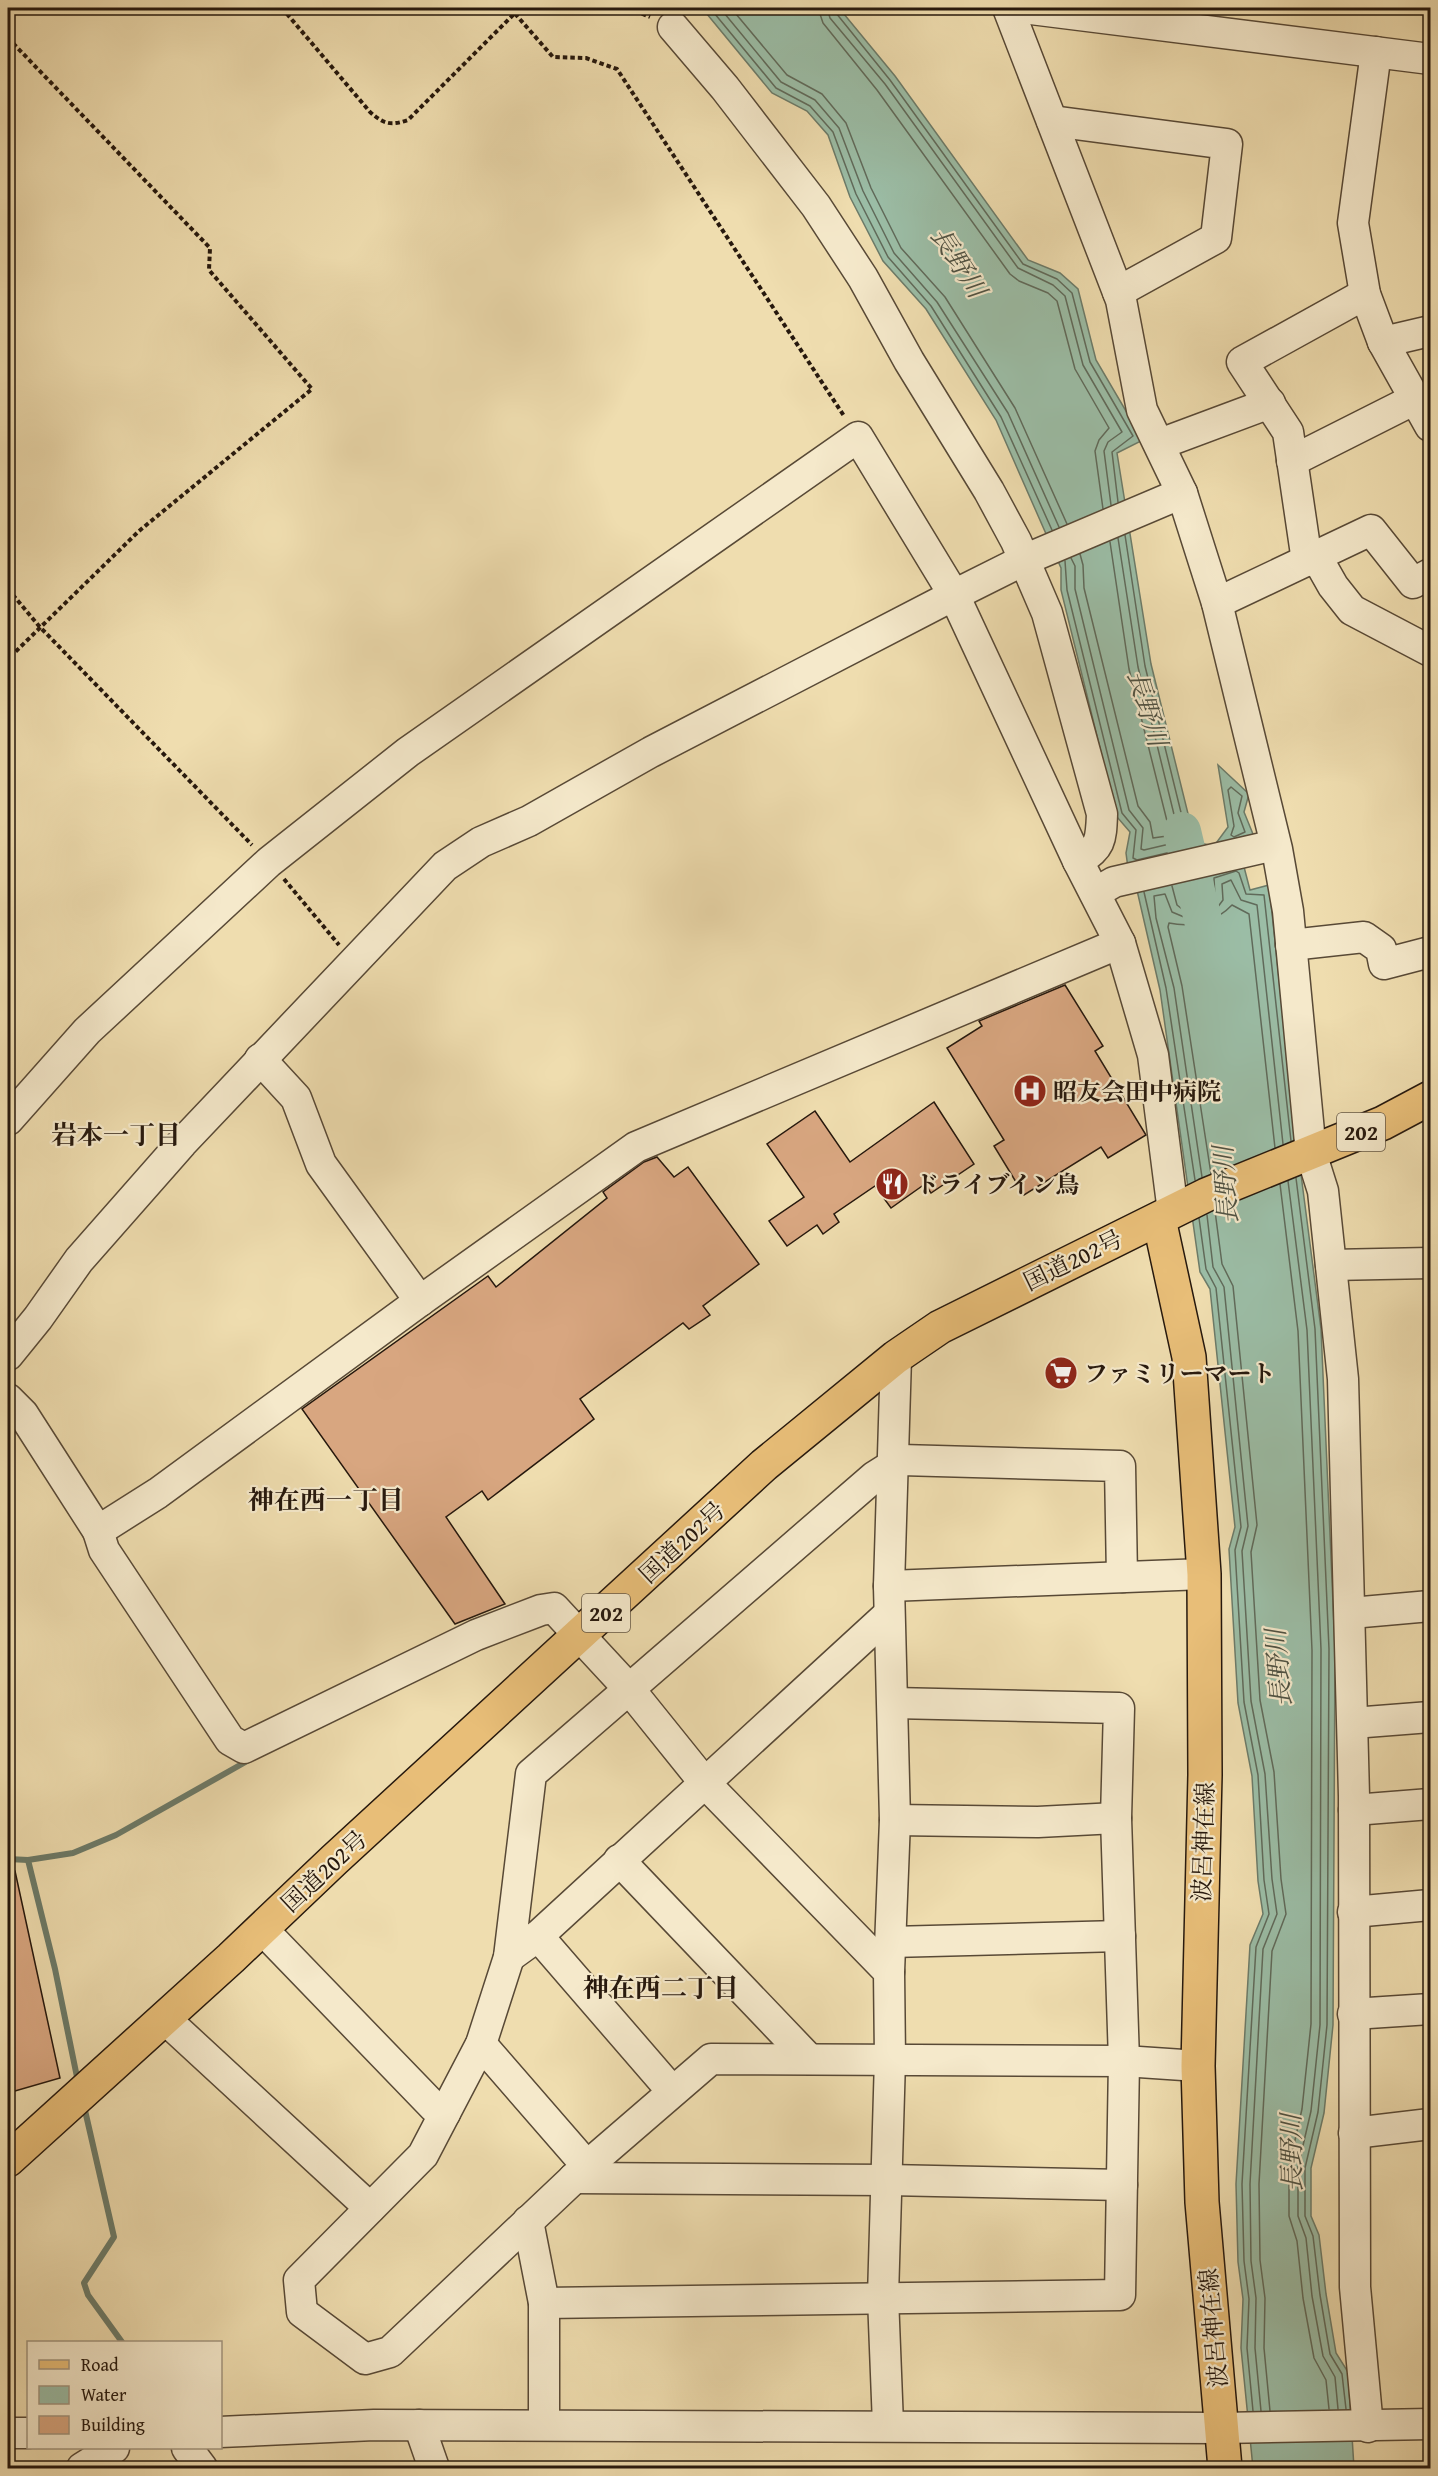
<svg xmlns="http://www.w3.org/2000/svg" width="1438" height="2476" font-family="'Gentium Book Plus','Noto Serif JP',serif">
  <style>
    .water { fill: #9bbda6; stroke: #6c7b69; stroke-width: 1.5 }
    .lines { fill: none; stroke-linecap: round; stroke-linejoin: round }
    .shore { stroke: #606a5a; stroke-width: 1.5 }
    .stream { stroke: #6c7b69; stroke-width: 6 }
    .river { stroke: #9bbda6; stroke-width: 38 }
    .building { fill: #d8a680; stroke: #26180d; stroke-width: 1.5 }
    .minor-casing { stroke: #584936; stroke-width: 33 }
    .major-casing { stroke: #26180d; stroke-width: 36 }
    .highway-casing { stroke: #26180d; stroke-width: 36 }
    .path { stroke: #26180d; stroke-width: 4; stroke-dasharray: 4.5 3; stroke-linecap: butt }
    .minor { stroke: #f5e9cb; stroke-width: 30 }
    .major { stroke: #e8be78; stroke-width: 33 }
    .highway { stroke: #e8be78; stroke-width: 33 }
    .labels { text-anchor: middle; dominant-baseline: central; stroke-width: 4.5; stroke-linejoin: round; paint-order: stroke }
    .shield { fill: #f5e9cb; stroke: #645746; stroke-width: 1.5 }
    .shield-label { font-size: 22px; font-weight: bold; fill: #26180d }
    .poi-label { font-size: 24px; font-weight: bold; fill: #26180d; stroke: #f5e9cb; text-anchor: start }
    .street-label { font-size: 24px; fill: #26180d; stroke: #f5e9cb }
    .water-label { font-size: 26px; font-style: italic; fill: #4f5243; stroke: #f5e9cb }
    .neighbourhood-label { font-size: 26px; font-weight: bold; fill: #26180d; stroke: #f5e9cb }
  </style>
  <rect width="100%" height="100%" fill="#efddaf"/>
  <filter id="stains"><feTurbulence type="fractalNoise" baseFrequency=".00333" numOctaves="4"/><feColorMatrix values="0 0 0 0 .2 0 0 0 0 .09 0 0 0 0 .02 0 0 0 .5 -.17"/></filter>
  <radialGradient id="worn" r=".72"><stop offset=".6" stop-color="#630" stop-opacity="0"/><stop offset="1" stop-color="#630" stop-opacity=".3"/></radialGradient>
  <!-- water -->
  <g class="water">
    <path d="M702,8H839L895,76L1028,260L1060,273L1078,289L1096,360L1143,440L1117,453L1151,664L1195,842L1214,846L1228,827L1218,765L1249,794L1244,812L1255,839L1128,868L1126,853L1130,832L1117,817L1061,590V568L996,420L926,309L883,261L850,197L828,135L807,111L772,93Z"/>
    <path d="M1243,863L1250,890L1269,885L1295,1128L1321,1329L1335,1649L1333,2025L1324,2113L1311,2168V2216L1319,2235L1326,2294L1336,2353L1348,2372L1354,2468H1253L1241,2348L1243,2299L1238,2262L1236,2184L1250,1945L1263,1914L1258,1881L1252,1776L1238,1703L1229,1549L1235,1527L1210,1289L1200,1272L1160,990L1136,886L1176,877L1183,904L1209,897L1206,873Z"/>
  </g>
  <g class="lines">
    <!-- shore -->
    <g class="shore">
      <path d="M710,8L776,88L810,106L833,132L856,194L888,257L931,306L1001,417L1052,530"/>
      <path d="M720,8L781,82L815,100L839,128L863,191L894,253L937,302L1008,413L1059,527"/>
      <path d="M731,8L787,75L822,94L846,123L871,188L901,248L945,297L1015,408L1067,524"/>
      <path d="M818,8L823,23L877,90L1010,274L1019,281L1048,293L1057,301L1075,369L1109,428L1099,440L1095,451L1103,509"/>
      <path d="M827,8L830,18L885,84L1018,268L1053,285L1065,296L1083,365L1122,432L1108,442L1104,451L1111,505"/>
      <path d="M835,8L836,13L890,80L1023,264L1057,279L1072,293L1090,362L1133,436L1112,452L1118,502"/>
      <path d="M1080,554L1083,565L1084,588L1138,806L1150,822L1153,838L1167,836L1170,833L1129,669L1110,542"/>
      <path d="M1071,558L1075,566V589L1129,810L1143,828L1141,849L1144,850L1178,842L1180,839L1138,667L1118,538"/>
      <path d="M1065,561L1067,590L1122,813L1136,830L1133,858L1137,860L1188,848L1189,845L1145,666L1125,535"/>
      <path d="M1231,787L1242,796L1238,813L1245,832L1234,837L1231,835L1234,826L1228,790Z"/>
      <path d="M1172,886L1177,905L1182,909L1212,903L1215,897L1214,878L1236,871L1239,873L1246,894L1264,895L1291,1141"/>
      <path d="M1144,892L1166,988L1195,1180"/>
      <path d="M1211,1174L1182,986L1168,927L1169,923C1193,928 1216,922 1232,905L1249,914L1275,1148"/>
      <path d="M1202,1177L1174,988L1156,918L1154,896L1165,894L1172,912L1184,917L1217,908L1223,900L1222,884L1231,880L1241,900L1257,905L1283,1144"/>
      <path d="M1296,1178L1315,1329L1329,1649L1327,2025L1318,2112L1305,2168V2216L1313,2236L1320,2295L1330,2354L1342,2374L1346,2409"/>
      <path d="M1288,1181L1307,1330L1321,1649L1320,2025L1311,2111L1298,2167V2216L1306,2238L1312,2296L1323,2356L1335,2377L1338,2409"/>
      <path d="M1280,1184L1298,1331L1312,1650L1311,2024L1302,2109L1289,2167V2216L1297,2241L1303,2298L1314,2358L1326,2380L1329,2409"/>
      <path d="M1215,1211L1222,1264L1233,1286L1257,1525L1251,1552L1260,1700L1274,1772L1281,1879L1286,1914L1272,1951L1259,2184L1260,2260L1265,2298L1264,2348L1270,2411"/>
      <path d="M1207,1215L1213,1267L1224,1287L1248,1526L1242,1551L1251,1701L1265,1774L1272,1879L1277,1914L1263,1949L1250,2184L1251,2261L1256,2298L1255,2348L1261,2411"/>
      <path d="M1199,1218L1206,1269L1216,1288L1241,1527L1235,1550L1244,1702L1258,1775L1264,1880L1269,1914L1256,1947L1242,2184L1244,2261L1249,2299L1247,2348L1253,2411"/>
    </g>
    <!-- stream -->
    <g class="stream">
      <path d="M8,1859L28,1860L73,1853L116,1835L249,1760"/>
      <path d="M28,1860L55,1969L78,2082"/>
      <path d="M84,2106L114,2237L84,2283L88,2295L122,2342"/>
    </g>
    <!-- river -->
    <path class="river" d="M1182,831L1210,950"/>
  </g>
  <!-- building -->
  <g class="building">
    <path d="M1065,985L1103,1046L1095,1051L1146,1135L1108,1158L1101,1147L1024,1195L994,1146L1004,1140L947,1048L982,1026L979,1021Z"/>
    <path d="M934,1102L974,1164L931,1193L925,1184L891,1208L875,1186L834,1214L839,1222L823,1234L817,1225L787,1246L769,1221L804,1197L767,1144L815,1111L850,1162Z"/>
    <path d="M657,1157L674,1177L688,1167L759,1264L703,1306L710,1315L689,1329L683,1323L580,1399L594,1419L488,1500L482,1491L446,1517L505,1604L455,1624L302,1409L488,1276L496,1287L607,1198L603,1192L644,1162Z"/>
    <path d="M15,1871L60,2078L8,2093V1872Z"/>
  </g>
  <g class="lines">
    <!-- minor casing -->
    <g class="minor-casing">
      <g id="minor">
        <path d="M1008,8L1121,300L1142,410L1182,493L1217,603L1277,849L1288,911L1311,1153L1323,1191L1343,1379L1354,1796L1355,2287L1368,2427"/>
        <path d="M1023,8L1430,59"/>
        <path d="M673,27L725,88L816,206L863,278L909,361L989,491L1016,541L1047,613L1102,814C1101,840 1101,848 1078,861"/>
        <path d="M1376,52L1353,223L1365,294L1383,342L1430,426"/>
        <path d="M1052,121L1227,144L1216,238L1118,292"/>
        <path d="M1383,342L1430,331"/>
        <path d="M1160,444L1270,403"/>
        <path d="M1292,461L1415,399"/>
        <path d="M1316,556L1333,586L1352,610L1430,651"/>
        <path d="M1307,561L1288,432L1242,362L1365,294"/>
        <path d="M1217,603L1371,530L1413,583L1430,574"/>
        <path d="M1095,893L1114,882L1275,845"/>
        <path d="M1291,945L1364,937L1381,949L1384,964L1430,952"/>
        <path d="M260,1059L296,1098L321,1164L420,1301"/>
        <path d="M8,1120L87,1031L269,862L408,752L858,437L954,595L1078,861L1120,943L1153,1055L1173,1212"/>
        <path d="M1331,1265L1430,1263"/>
        <path d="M8,1355L38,1318L79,1260L182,1143L445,866L481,842L529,821L651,752L954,595L1024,560L1182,493"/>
        <path d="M8,1399L23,1414L98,1531L158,1493L420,1301L636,1147L1120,943"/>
        <path d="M98,1531L104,1550L230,1740L244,1748L476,1635L541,1610L554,1608L630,1690L704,1782L889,1972L890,2059L883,2297L888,2425"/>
        <path d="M1122,1577L1120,1466L901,1460L874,1477L531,1774L509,1957L481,2044L423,2155L299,2280L302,2312L365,2359L390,2352L587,2166L711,2059L1124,2061L1198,2066"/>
        <path d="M889,1586L1204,1574"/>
        <path d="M1351,1613L1430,1606"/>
        <path d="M1353,1723L1430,1717"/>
        <path d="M1354,1810L1430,1804"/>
        <path d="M895,1820L1038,1822L1116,1818"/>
        <path d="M619,1860L809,2059"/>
        <path d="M1353,1912L1430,1905"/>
        <path d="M262,1929L434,2107L445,2113"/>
        <path d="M538,1936L672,2091"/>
        <path d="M891,1942L1120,1936"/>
        <path d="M509,1957L538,1936L889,1614"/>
        <path d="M889,1972L895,1820L889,1586L896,1357"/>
        <path d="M1353,2014L1430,2009"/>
        <path d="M164,2018L370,2208"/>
        <path d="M481,2044L587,2166"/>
        <path d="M1354,2133L1430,2124"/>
        <path d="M574,2178L888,2180L1122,2185"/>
        <path d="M528,2221L544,2303V2425"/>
        <path d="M544,2303L1120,2295L1124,2061L1116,1818L1119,1708L893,1703"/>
        <path d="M419,2425L434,2468"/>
        <path d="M220,2432L374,2425L1222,2428L1430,2424"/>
        <path d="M8,2433H28"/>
        <path d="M187,2448L202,2468"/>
        <path d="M82,2468L114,2448"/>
      </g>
    </g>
    <!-- major casing -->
    <g class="major-casing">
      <path id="major" d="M1159,1219L1189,1357L1204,1574L1205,1775L1198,2066L1202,2202L1225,2468"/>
    </g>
    <!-- highway casing -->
    <g class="highway-casing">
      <path id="highway" d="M8,2160L231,1958L334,1860L764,1465L896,1357L940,1327L1206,1195L1383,1123L1430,1098"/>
    </g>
    <!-- path -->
    <g class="path">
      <path d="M282,8L370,112C384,124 390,126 408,120L515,13"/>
      <path d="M510,8L553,57L586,58L617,69L844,416"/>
      <path d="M628,8L650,17"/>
      <path d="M8,38L210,248L209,270L312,389L139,531L8,659"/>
      <path d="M8,589L39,626L252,845"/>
      <path d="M284,879L339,945"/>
    </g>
    <!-- minor -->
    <use href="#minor" class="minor"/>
    <!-- major -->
    <use href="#major" class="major"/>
    <!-- highway -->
    <use href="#highway" class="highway"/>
  </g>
  <!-- icons -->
  <defs>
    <g id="hospital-disc" transform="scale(1.725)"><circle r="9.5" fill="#8f2418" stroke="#f5e9cb"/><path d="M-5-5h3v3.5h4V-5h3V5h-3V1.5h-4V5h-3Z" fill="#fff"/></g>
    <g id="restaurant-disc" transform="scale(1.725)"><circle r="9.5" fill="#8f2418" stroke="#f5e9cb"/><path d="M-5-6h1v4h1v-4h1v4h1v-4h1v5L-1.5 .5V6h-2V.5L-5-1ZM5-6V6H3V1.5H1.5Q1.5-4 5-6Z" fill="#fff"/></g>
    <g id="supermarket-disc" transform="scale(1.725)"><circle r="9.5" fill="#8f2418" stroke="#f5e9cb"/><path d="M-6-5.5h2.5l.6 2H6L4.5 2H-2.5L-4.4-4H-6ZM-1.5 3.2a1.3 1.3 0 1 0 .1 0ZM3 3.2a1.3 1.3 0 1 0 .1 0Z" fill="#fff"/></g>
  </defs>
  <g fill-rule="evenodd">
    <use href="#hospital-disc" x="1030" y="1091"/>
    <use href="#restaurant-disc" x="892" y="1184"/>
    <use href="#supermarket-disc" x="1061" y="1373"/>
  </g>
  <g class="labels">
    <!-- shield labels -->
    <g class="shield">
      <rect x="1337" y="1113" width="48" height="38" rx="4.5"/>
      <rect x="582" y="1594" width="48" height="38" rx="4.5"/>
    </g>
    <g class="shield-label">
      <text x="1361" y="1132">202</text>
      <text x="606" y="1613">202</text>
    </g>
    <!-- poi labels -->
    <g class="poi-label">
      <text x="1053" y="1091">昭友会田中病院</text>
      <text x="915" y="1184">ドライブイン鳥</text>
      <text x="1084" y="1373">ファミリーマート</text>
    </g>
    <!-- street labels -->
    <g class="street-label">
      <text transform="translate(1073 1260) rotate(-26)">国道202号</text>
      <text transform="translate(682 1542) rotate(-43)">国道202号</text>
      <text transform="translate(1203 1842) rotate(-88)">波呂神在線</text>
      <text transform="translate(324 1871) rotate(-43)">国道202号</text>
      <text transform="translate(1213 2328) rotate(-95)">波呂神在線</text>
    </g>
    <!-- water labels -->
    <g class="water-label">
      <text transform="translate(959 262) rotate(57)">長野川</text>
      <text transform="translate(1148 708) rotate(73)">長野川</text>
      <text transform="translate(1225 1185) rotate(-94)">長野川</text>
      <text transform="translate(1278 1668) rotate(-95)">長野川</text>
      <text transform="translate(1291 2153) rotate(-91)">長野川</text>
    </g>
    <!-- neighbourhood labels -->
    <g class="neighbourhood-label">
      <text x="116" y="1134">岩本一丁目</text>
      <text x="326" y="1499">神在西一丁目</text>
      <text x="661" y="1987">神在西二丁目</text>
    </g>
  </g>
  <!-- margin -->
  <rect width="1438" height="2476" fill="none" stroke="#efddaf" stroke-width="30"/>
  <rect x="9" y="9" width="1420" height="2458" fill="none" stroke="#26180d" stroke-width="3"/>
  <rect x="15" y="15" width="1408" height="2446" fill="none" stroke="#26180d" stroke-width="1.5"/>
  <!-- legend -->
  <rect x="27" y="2341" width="195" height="108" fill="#f5e9cb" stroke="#a2957f" stroke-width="1.5"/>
  <rect x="39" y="2360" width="30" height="9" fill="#e8be78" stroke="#a2957f" stroke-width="1.5"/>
  <text x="81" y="2371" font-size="18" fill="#26180d">Road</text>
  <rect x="39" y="2386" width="30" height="18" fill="#9bbda6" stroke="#a2957f" stroke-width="1.5"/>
  <text x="81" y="2401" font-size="18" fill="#26180d">Water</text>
  <rect x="39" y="2416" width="30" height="18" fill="#d8a680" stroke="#a2957f" stroke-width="1.5"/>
  <text x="81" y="2431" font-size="18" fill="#26180d">Building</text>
  <rect width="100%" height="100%" filter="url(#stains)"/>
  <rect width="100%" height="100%" fill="url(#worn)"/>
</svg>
